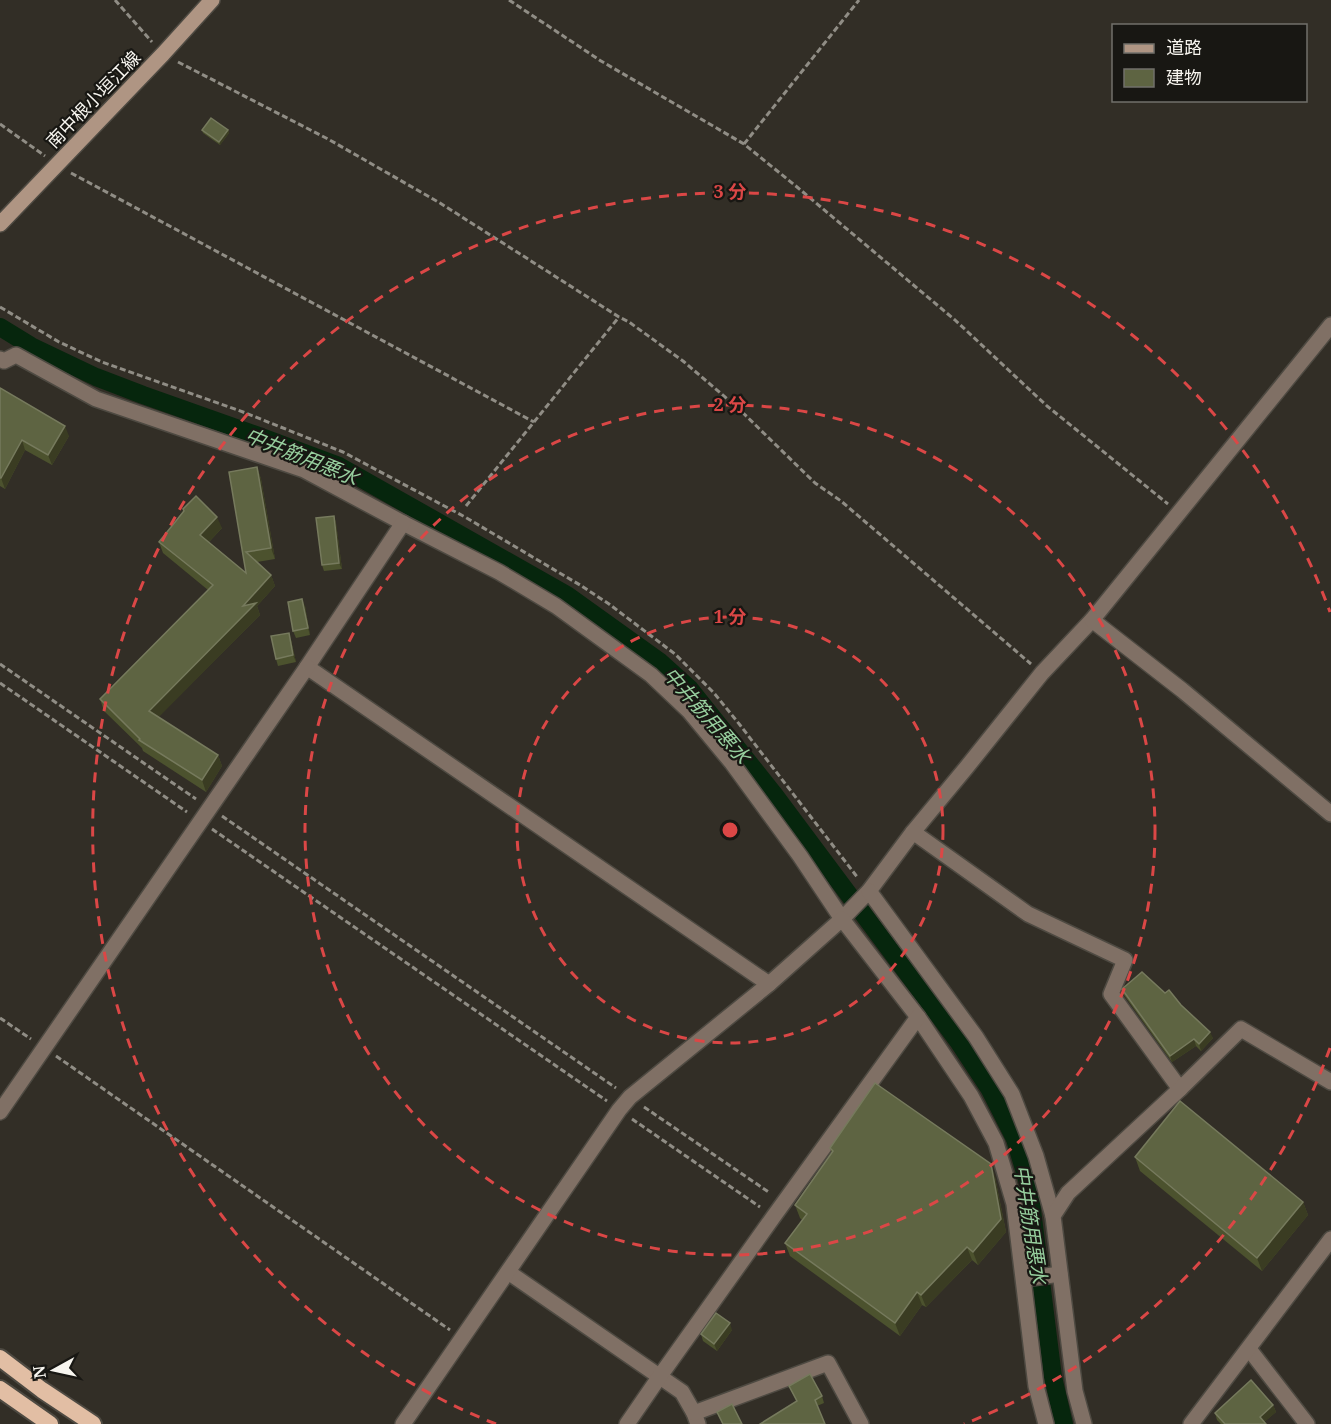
<svg xmlns="http://www.w3.org/2000/svg" width="1331" height="1424" font-family="'Noto Serif','Noto Sans JP',serif">
  <style>
    .lines { fill: none; stroke-linecap: round; stroke-linejoin: round }
    .canal { stroke: #06260d; stroke-width: 18 }
    .minor-casing { stroke: #4e4a42; stroke-width: 18 }
    .secondary-casing { stroke: #4e4a42; stroke-width: 18 }
    .trunk-casing { stroke: #4e4a42; stroke-width: 20 }
    .path { stroke: #908d85; stroke-width: 3; stroke-dasharray: 6 3; stroke-linecap: butt }
    .minor { stroke: #807065; stroke-width: 15 }
    .secondary { stroke: #af9583; stroke-width: 15 }
    .trunk { stroke: #e2bea4; stroke-width: 16 }
    .wall { fill: #4c522e }
    .shaded-wall { fill: #3a3c22 }
    .building { fill: #5e6442; stroke: #767a5d; stroke-width: 1.5 }
    .ring { fill: none; stroke: #db4746; stroke-width: 3; stroke-dasharray: 10 8 }
    .labels { text-anchor: middle; dominant-baseline: central; stroke-width: 4.5; stroke-linejoin: round; paint-order: stroke }
    .street-label { font-size: 18px; fill: #f7f5ef; stroke: #181713 }
    .water-label { font-size: 20px; font-style: italic; fill: #97cf9e; stroke: #181713 }
    .centre { fill: #db4746; stroke: #181713; stroke-width: 3 }
    .ring-label { font-size: 18px; text-anchor: middle; font-weight: bold; fill: #db4746; stroke: #181713; stroke-width: 4.5; stroke-linejoin: round; paint-order: stroke }
  </style>
  <rect width="100%" height="100%" fill="#322e26"/>
  <g class="lines">
    <!-- canal -->
    <path class="canal" d="M0,327L31,346L96,377L143,395L256,435L339,466L567,595L659,661L690,689L773,793L958,1041L989,1088L1015,1139L1029,1186L1053,1377L1064,1424"/>
    <!-- minor casing -->
    <g class="minor-casing">
      <g id="minor">
        <path d="M0,359L4,361L16,355L96,399L304,470L403,523L499,572L556,606L651,675L689,711L732,763L800,856L842,919L869,891L913,832L966,768L1042,673L1092,620L1331,325"/>
        <path d="M403,523L307,667L769,984"/>
        <path d="M1092,620L1182,690L1331,814"/>
        <path d="M913,832L1028,914L1125,960L1111,994L1180,1089"/>
        <path d="M869,891L976,1037L1012,1094L1036,1156L1053,1216"/>
        <path d="M0,1112L307,667"/>
        <path d="M508,1272L682,1392L694,1413L698,1424"/>
        <path d="M1024,1279L1060,1274"/>
        <path d="M1249,1349L1307,1424"/>
        <path d="M694,1413L828,1363L861,1424"/>
        <path d="M403,1424L619,1110L630,1097L769,984L842,919L918,1017L971,1096L996,1143L1014,1204L1036,1386L1046,1424"/>
        <path d="M627,1424L660,1376L774,1216L918,1017"/>
        <path d="M1084,1424L1075,1391L1053,1216L1068,1193L1180,1089L1241,1029L1331,1082"/>
        <path d="M1191,1424L1331,1239"/>
      </g>
    </g>
    <!-- secondary casing -->
    <g class="secondary-casing">
      <path id="secondary" d="M0,224L163,54L212,0"/>
    </g>
    <!-- trunk casing -->
    <g class="trunk-casing">
      <g id="trunk">
        <path d="M0,1358L42,1390L93,1424"/>
        <path d="M0,1389L50,1424"/>
      </g>
    </g>
    <!-- path -->
    <g class="path">
      <path d="M115,0L152,42"/>
      <path d="M509,0L601,61L744,144L797,187L955,320L1047,406L1168,504"/>
      <path d="M178,62L328,139L440,203L619,317L629,322L683,361L738,408L815,483L841,501L1031,664"/>
      <path d="M0,124L45,156"/>
      <path d="M744,144L859,0"/>
      <path d="M71,173L534,422"/>
      <path d="M0,307L59,342L102,362L243,412L343,452L465,517L580,585L609,604L675,654L714,693L740,725L858,878"/>
      <path d="M466,506L619,317"/>
      <path d="M0,664L196,799"/>
      <path d="M0,683L187,812"/>
      <path d="M222,816L616,1088"/>
      <path d="M212,829L607,1101"/>
      <path d="M0,1018L31,1039"/>
      <path d="M56,1056L450,1330"/>
      <path d="M644,1107L770,1193"/>
      <path d="M632,1119L760,1207"/>
    </g>
    <!-- minor -->
    <use href="#minor" class="minor"/>
    <!-- secondary -->
    <use href="#secondary" class="secondary"/>
    <!-- trunk -->
    <use href="#trunk" class="trunk"/>
  </g>
  <!-- wall -->
  <g class="wall">
    <path d="M202,130H228L229,133L220,145L203,133Z"/>
    <path d="M0,388L69,436L52,465L25,450L5,489L0,486Z"/>
    <path d="M257,467L261,479L275,559L257,562L271,575L275,586L257,606L260,615L158,717L218,755L222,766L206,792L143,751L142,748L104,711L100,699L208,590L163,553L159,542L183,511V509L222,528L209,542L246,573L229,472Z"/>
    <path d="M334,516L336,523L342,569L324,571L322,565Z"/>
    <path d="M305,606L310,635L296,638L293,631Z"/>
    <path d="M291,640L296,662L278,666L276,659Z"/>
    <path d="M1122,989L1165,993L1181,1005L1213,1038L1201,1051L1196,1046L1172,1062L1124,995Z"/>
    <path d="M830,1148L995,1177L1006,1232L978,1265L972,1260L926,1307L922,1305L900,1336L790,1256L785,1243L802,1220L800,1218L795,1205L832,1153Z"/>
    <path d="M1135,1157L1303,1202L1308,1215L1262,1271L1140,1171Z"/>
    <path d="M732,1330L717,1351L703,1341L701,1334Z"/>
    <path d="M789,1386L822,1396L824,1403L817,1406L796,1401Z"/>
    <path d="M1273,1405L1276,1412L1264,1422L1266,1424H1221L1217,1420L1215,1413Z"/>
  </g>
  <!-- shaded-wall -->
  <g class="shaded-wall">
    <path d="M228,130L229,133L220,145L219,142Z"/>
    <path d="M65,426L69,436L52,465L48,455Z"/>
    <path d="M22,440L25,450L5,489L1,478Z"/>
    <path d="M257,467L261,479L275,559L271,548Z"/>
    <path d="M334,516L336,523L342,569L339,563Z"/>
    <path d="M217,517L222,528L204,547L200,535Z"/>
    <path d="M271,575L275,586L257,606L260,615L153,723L149,711Z"/>
    <path d="M302,599L305,606L310,635L308,628Z"/>
    <path d="M289,633L291,640L296,662L293,655Z"/>
    <path d="M218,755L222,766L206,792L202,780Z"/>
    <path d="M1210,1032L1213,1038L1201,1051L1199,1044Z"/>
    <path d="M1194,1039L1196,1046L1172,1062L1170,1056Z"/>
    <path d="M991,1164L995,1177L1006,1232L978,1265L973,1252Z"/>
    <path d="M1303,1202L1308,1215L1262,1271L1257,1258Z"/>
    <path d="M967,1247L972,1260L926,1307L921,1295Z"/>
    <path d="M917,1292L922,1305L900,1336L895,1323Z"/>
    <path d="M730,1323L732,1330L717,1351L714,1344Z"/>
    <path d="M1273,1405L1276,1412L1262,1424L1260,1417Z"/>
  </g>
  <!-- building -->
  <g class="building">
    <path d="M211,118L228,130L219,142L202,130Z"/>
    <path d="M0,388L65,426L48,455L22,440L1,478H0Z"/>
    <path d="M257,467L271,548L246,552L271,575L243,606L256,603L149,711L218,755L202,780L139,740L140,739L100,699L213,585L159,542L184,511L183,509L196,496L217,517L200,535L246,573L229,472Z"/>
    <path d="M334,516L339,563L322,565L316,518Z"/>
    <path d="M302,599L308,628L293,631L288,602Z"/>
    <path d="M289,633L293,655L276,659L271,636Z"/>
    <path d="M1142,972L1165,993L1169,990L1181,1005L1210,1032L1199,1044L1194,1039L1170,1056L1122,989Z"/>
    <path d="M875,1083L991,1164L1001,1219L973,1252L967,1247L921,1295L917,1292L895,1323L785,1243L807,1214L795,1205L833,1151L830,1148Z"/>
    <path d="M1180,1101L1303,1202L1257,1258L1135,1157Z"/>
    <path d="M716,1313L730,1323L714,1344L701,1334Z"/>
    <path d="M810,1374L822,1396L815,1400L825,1424H760L797,1401L789,1386Z"/>
    <path d="M1251,1380L1273,1405L1260,1417L1266,1424H1225L1215,1413Z"/>
    <path d="M732,1404L742,1424H723L717,1412Z"/>
  </g>
  <!-- distance rings -->
  <g class="ring">
    <circle cx="730" cy="830" r="213"/>
    <circle cx="730" cy="830" r="425"/>
    <path d="M1330 1048A638 638 0 0 1 964 1424M496 1424A638 638 0 1 1 1330 612"/>
  </g>
  <g class="labels">
    <!-- street labels -->
    <g class="street-label">
      <text transform="translate(93 99) rotate(-46)">南中根小垣江線</text>
    </g>
    <!-- water labels -->
    <g class="water-label">
      <text transform="translate(302 456) rotate(22)">中井筋用悪水</text>
      <text transform="translate(707 715) rotate(49)">中井筋用悪水</text>
      <text transform="translate(1031 1224) rotate(81)">中井筋用悪水</text>
    </g>
  </g>
  <circle cx="730" cy="830" r="9" class="centre"/>
  <g class="ring-label">
    <text x="730" y="198">3 分</text>
    <text x="730" y="411">2 分</text>
    <text x="730" y="623">1 分</text>
  </g>
  <!-- legend -->
  <rect x="1112" y="24" width="195" height="78" fill="#181713" stroke="#71706b" stroke-width="1.5"/>
  <rect x="1124" y="44" width="30" height="9" fill="#af9583" stroke="#71706b" stroke-width="1.5"/>
  <text x="1166" y="54" font-size="18" fill="#f7f5ef">道路</text>
  <rect x="1124" y="69" width="30" height="18" fill="#5e6442" stroke="#71706b" stroke-width="1.5"/>
  <text x="1166" y="84" font-size="18" fill="#f7f5ef">建物</text>
  <!-- north arrow -->
  <g transform="translate(54 1370) rotate(262)" stroke="#181713" stroke-width="4.5" paint-order="stroke">
  <path d="M0-4.5L10 22L0 15L-10 22Z" fill="#f7f5ef"/>
  <text y="-9" font-size="16" font-weight="bold" text-anchor="middle" fill="#f7f5ef">N</text>
  </g>
</svg>
